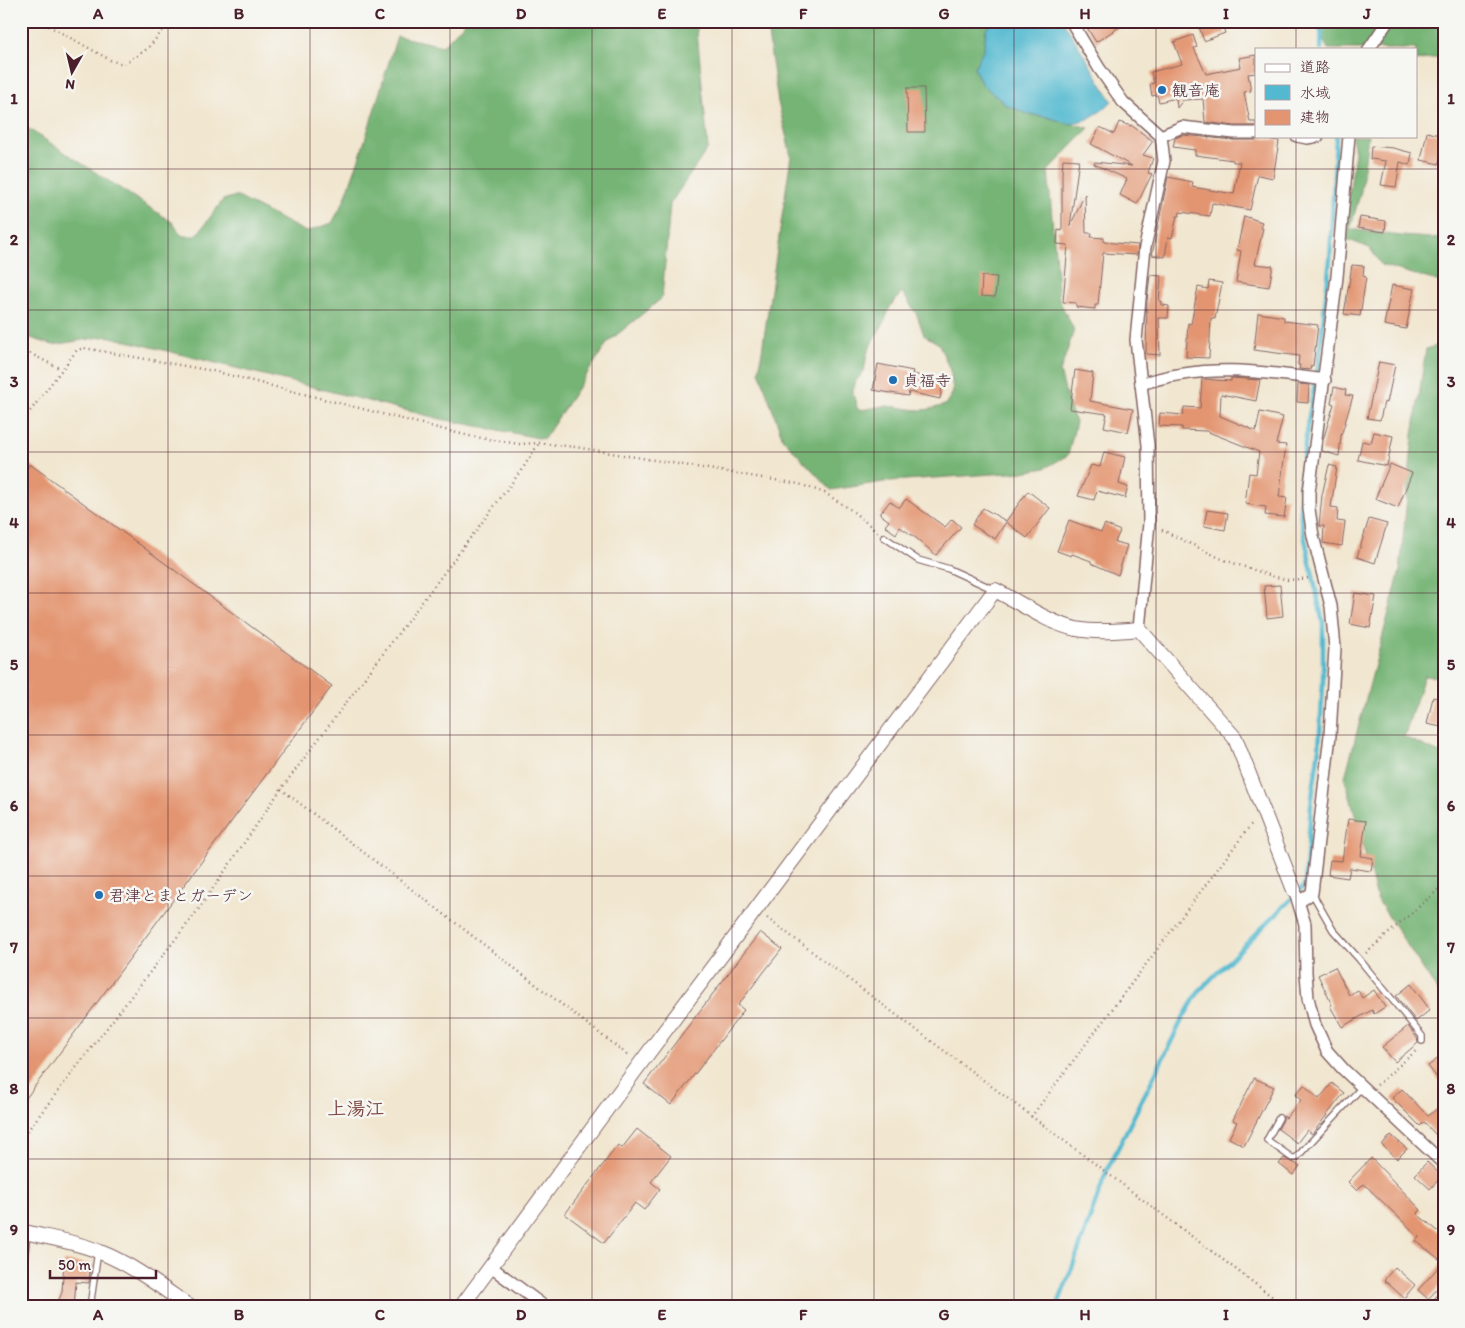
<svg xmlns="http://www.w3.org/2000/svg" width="1465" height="1328" font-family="Itim,'Klee One',sans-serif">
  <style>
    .forest { fill: #75b475; stroke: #606a50; fill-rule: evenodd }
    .water { fill: #52b9d0; stroke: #4e6c7e }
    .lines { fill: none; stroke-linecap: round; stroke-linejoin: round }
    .stream { stroke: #52b9d0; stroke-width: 4.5 }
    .building { fill: #e39571 }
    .service-casing { stroke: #846564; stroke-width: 8 }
    .minor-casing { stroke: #846564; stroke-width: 14 }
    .tertiary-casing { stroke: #846564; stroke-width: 16 }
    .path { stroke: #846564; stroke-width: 2.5; stroke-dasharray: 1 4; stroke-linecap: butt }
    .service { stroke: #fff; stroke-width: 5.5 }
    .minor { stroke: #fff; stroke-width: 11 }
    .tertiary { stroke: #fff; stroke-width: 14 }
    .grid { fill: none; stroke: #4a1f2b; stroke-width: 1; stroke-opacity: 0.55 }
    .poi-dot { fill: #1f6fb2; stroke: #f6f6f2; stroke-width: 2 }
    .labels { text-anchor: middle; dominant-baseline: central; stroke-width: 5; stroke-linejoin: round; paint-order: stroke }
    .poi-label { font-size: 16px; fill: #4a1f2b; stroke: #f6f6f2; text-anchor: start }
    .quarter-label { font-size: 19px; font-weight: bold; fill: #804844; stroke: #f6f6f2 }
    .neatline { fill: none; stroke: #4a1f2b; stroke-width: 2 }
    .grid-label { font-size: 16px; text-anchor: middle; font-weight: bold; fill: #4a1f2b }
  </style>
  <rect width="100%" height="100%" fill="#f6f6f2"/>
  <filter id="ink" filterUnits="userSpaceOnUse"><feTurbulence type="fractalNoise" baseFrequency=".02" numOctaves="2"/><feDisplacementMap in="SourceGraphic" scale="10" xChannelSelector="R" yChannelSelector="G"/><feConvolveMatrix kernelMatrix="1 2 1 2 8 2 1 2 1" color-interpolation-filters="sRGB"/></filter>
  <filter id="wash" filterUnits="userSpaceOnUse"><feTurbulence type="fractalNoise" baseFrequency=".0096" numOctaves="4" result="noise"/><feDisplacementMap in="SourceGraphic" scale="20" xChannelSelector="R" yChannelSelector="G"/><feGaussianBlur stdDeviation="1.12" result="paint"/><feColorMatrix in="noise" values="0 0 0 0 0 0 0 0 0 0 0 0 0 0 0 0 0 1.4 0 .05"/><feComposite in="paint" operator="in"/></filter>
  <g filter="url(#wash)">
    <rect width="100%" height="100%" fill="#f1e6cf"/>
    <!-- forest -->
    <g class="forest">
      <path d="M466,21H696L708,148L670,204L662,298L608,342L544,439L441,419L107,336L53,345L21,335V124L172,222L182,236H196L223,200L236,196L306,232L332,223L344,201L360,156L397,36L443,46Z"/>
      <path d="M766,21H994L986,29L984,48L974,68L982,84L1006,105L1028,114L1047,117L1089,128L1048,171L1059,300L1074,330L1060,372L1070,409L1076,422L1068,455L1045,468L1023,472L890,481L831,490L783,439L759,371L791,156L778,102ZM902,292L917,315L924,335L939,344L951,373L953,392L945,405C938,407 929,410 921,410C909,410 897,406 885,406C875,406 868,411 857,409L856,401L852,394L856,381L864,371L867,354L873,340L884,323L890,307Z"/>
      <path d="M1314,21H1444V56L1416,61V49H1328Z"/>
      <path d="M1352,136H1368L1361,191L1350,229L1401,236L1444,239V283L1381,265L1370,248L1343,238L1355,152Z"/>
      <path d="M1444,344V677L1424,676L1404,737L1444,755V1001L1377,899L1345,777L1400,571L1413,435L1426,349Z"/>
    </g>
    <!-- water -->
    <path class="water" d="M994,21H1063L1112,101L1104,109L1088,119L1070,124L1047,117L1028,114L1006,105L982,84L974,68L984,48L986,29Z"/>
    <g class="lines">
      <!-- stream -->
      <g class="stream">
        <path d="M1321,49L1322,21"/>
        <path d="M1057,1307L1075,1260L1107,1170L1183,1018L1199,991L1305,885L1311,805L1319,748L1323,684V623L1301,520L1300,486L1307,427L1318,368L1330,259L1336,136"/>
      </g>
    </g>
    <g id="blocks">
      <!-- building -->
      <g class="building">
        <path d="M1083,21H1129L1096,42Z"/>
        <path d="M1197,21H1221L1225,33L1204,41Z"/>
        <path d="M1193,35L1197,47L1194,48L1206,74L1241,67L1239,58L1256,55V73L1248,74L1251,91L1244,92L1250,122H1256V126H1234L1205,122L1203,99L1183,100L1177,108L1176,98L1159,102L1157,95L1152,96L1150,84L1154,83L1151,72L1182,64L1174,42Z"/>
        <path d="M907,88H924L925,132H908Z"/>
        <path d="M1119,122L1131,126V125L1153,141L1143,155L1153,158L1148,173L1152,174L1137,204L1120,195L1127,179L1094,164L1095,162L1132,166L1091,144L1100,127L1114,134Z"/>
        <path d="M1427,132L1444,136L1439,164L1421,160Z"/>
        <path d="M1183,135L1233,140H1256L1261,138L1279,141L1273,178L1258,175L1250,210L1212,203L1210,216L1180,212L1179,216H1177L1172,238L1168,237L1165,257L1152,255L1168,177L1193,182L1192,187L1234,194L1240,162H1233V160L1195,155V150L1173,147L1175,138Z"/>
        <path d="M1371,146L1393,148L1412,153L1410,165L1400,162L1396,187L1381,185L1386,161L1370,159Z"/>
        <path d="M1063,159L1079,160L1070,226L1085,194L1086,233H1092L1091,237L1104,238V242L1138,245L1137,255L1103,253L1098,305H1095V309L1076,307V303L1063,302L1068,245L1057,244L1058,230L1062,231V174Z"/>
        <path d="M1244,216L1262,222L1260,228H1263L1255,264L1273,266L1269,287L1236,282L1241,251L1237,250Z"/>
        <path d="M1360,217L1386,221L1385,232L1358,228Z"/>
        <path d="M1352,265L1364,266L1363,276L1366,277L1360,316L1344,314Z"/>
        <path d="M1150,275L1161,276L1159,301H1162V305L1169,306L1168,318H1159L1160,355L1146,354L1147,301Z"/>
        <path d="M982,276L997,277L995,297L981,296Z"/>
        <path d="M1209,281L1222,283L1215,319L1211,318L1209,358L1186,357L1188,323L1191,324L1198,287L1208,289Z"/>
        <path d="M1392,285L1414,289L1406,329L1384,325Z"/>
        <path d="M1258,313L1284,317V321L1318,325L1313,366H1311L1310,370L1299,369L1300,365H1298L1299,356L1254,350Z"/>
        <path d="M1379,362L1395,365L1387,403L1384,402L1380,420L1367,418Z"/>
        <path d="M878,364L913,371L912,374L943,380L940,399L909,392L908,396L873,390Z"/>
        <path d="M1075,370L1093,373L1090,401L1133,409L1128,432L1104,427L1107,414L1070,409Z"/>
        <path d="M1231,378L1260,380L1256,401L1221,394L1220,416L1256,431L1260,412L1283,417L1276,444L1286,445L1279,497L1287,498L1284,517L1265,515L1266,507L1245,504L1249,473L1256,474L1259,452L1206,431L1182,430V427L1159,426L1160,413L1183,415L1184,407L1200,408L1202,379L1231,381Z"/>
        <path d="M1298,384L1309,385L1308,403L1297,402Z"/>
        <path d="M1334,387L1346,390L1345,395L1353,396L1341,436L1339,456L1322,451L1323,440L1334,404L1331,403Z"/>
        <path d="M1374,432L1393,436L1387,466L1358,460L1362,441L1371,443Z"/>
        <path d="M1104,452L1125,457L1119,484L1128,487L1125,498L1097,491L1094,500L1078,496L1091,465L1100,467Z"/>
        <path d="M30,464L332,686L21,1105V477Z"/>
        <path d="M1390,464L1412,473L1398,508L1375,499Z"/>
        <path d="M1329,465L1337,467L1331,507L1338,508L1337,521L1345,522L1342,546L1323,543L1324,526H1319L1322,495Z"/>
        <path d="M1028,491L1050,508L1027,538L1006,522L995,539L972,525L983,508L1006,521Z"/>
        <path d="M906,499L945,527L952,519L961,527L936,555L916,538L900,527L896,534L885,526L889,521L880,514L890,501L899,508Z"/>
        <path d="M1207,510L1228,513L1225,530L1204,526Z"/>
        <path d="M1369,519L1387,524L1375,563L1357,557Z"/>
        <path d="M1069,520L1101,532L1105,524L1120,531L1115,542L1127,545L1118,575L1091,563V561L1072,554L1071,556L1057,551Z"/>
        <path d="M1280,585L1283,616L1267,618L1264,586Z"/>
        <path d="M1355,593L1376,596L1370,628L1350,624Z"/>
        <path d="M1433,697L1444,700V712L1441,727L1427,724Z"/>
        <path d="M1348,819L1366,821L1361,856L1373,858L1371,871L1350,868L1348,878L1328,875L1330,860L1342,861Z"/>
        <path d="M760,932L782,949L738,1005L744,1010L671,1105L644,1084Z"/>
        <path d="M1335,967L1349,995L1358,990L1362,998L1374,990L1385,1007L1374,1014L1372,1010L1342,1027L1330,1006L1332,1005L1318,975Z"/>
        <path d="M1411,984L1430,1010L1416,1021L1396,996Z"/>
        <path d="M1408,1026L1417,1038L1418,1043L1395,1062L1382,1047Z"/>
        <path d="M1444,1054V1087L1428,1066Z"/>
        <path d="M1254,1078L1274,1087L1244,1146L1229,1138L1237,1122L1233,1120Z"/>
        <path d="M1332,1083L1344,1093L1312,1134L1307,1130L1297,1143L1278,1129L1283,1120V1116L1286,1118L1301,1100L1295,1095L1304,1085L1319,1099Z"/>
        <path d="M1402,1089L1428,1116L1444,1103V1144L1424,1122L1420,1126L1392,1098Z"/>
        <path d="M637,1129L671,1156L651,1182L660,1189L644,1210L635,1203L604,1243L565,1214L618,1145L622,1148Z"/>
        <path d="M1391,1135L1407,1149L1397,1159L1382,1145Z"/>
        <path d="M1284,1158L1300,1166L1293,1175L1279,1164Z"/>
        <path d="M1371,1158L1421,1210L1417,1214L1444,1236V1282L1428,1299L1418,1290L1443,1262L1416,1241L1419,1237L1364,1184L1357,1191L1348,1182Z"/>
        <path d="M1427,1162L1442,1176L1430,1189L1415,1175Z"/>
        <path d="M64,1261L90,1264L89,1283L76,1282L74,1307H56L62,1292Z"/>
        <path d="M1395,1267L1415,1285L1404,1298L1384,1280Z"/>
      </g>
    </g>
  </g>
  <g filter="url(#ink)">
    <use href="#blocks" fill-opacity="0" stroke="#846564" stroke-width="1"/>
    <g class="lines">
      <!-- service casing -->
      <g class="service-casing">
        <g id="service">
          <path d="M884,537L918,560L949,569L995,590"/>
          <path d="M1312,893L1333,930L1359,959L1422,1036V1041"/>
          <path d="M1279,1118L1267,1140L1292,1158H1296L1362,1087"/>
          <path d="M90,1307L98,1251"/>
          <path d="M1432,1307L1444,1293"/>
        </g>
      </g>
      <!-- minor casing -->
      <g class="minor-casing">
        <g id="minor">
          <path d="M1071,21L1099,68L1123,102L1161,136L1164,161L1145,247L1136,340L1148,445L1149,523L1139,629"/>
          <path d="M1369,49L1388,21"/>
          <path d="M1161,136L1182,127L1234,133H1256"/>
          <path d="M1297,136L1307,138L1318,136"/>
          <path d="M1141,384C1204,363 1260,371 1325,380"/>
          <path d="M1296,895L1305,924L1306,973L1308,998L1315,1025L1327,1051L1343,1069L1444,1164"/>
          <path d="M1299,902L1312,893L1330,735L1335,648L1331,606L1313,536L1309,509V492L1337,277L1349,136"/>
          <path d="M21,1261L24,1232"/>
          <path d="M491,1267L545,1307"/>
        </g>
      </g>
      <!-- tertiary casing -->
      <g class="tertiary-casing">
        <g id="tertiary">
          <path d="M21,1231C47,1238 75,1241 100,1252C133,1265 161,1287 190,1307"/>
          <path d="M461,1307L640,1064L995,590C1021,603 1048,623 1076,629C1096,633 1119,631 1139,629L1235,738L1294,890"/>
        </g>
      </g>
      <!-- path -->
      <g class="path">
        <path d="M40,21L112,61L124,64L147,49L171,21"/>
        <path d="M21,349L61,369"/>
        <path d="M21,423L77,350L84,348L213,371L469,436L519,444L539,443L575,447L799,484L825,493L851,510L878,532"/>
        <path d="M1162,530L1224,560L1272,576L1288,580L1311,578"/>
        <path d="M281,789L629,1056"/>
        <path d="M767,918L1286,1307"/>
        <path d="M1366,953L1437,891L1444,882"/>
        <path d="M1377,1085L1418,1049"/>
        <path d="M1031,1117L1253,822"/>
        <path d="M21,1139L198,910L281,789L523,468L539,443"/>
      </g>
      <!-- service -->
      <use href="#service" class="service"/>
      <!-- minor -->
      <use href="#minor" class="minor"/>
      <!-- tertiary -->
      <use href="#tertiary" class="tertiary"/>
    </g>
  </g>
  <!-- grid -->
  <path class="grid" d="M168,21V1307M310,21V1307M450,21V1307M592,21V1307M732,21V1307M874,21V1307M1014,21V1307M1156,21V1307M1296,21V49M1296,136V1307M21,169H1444M21,310H1444M21,452H1444M21,593H1444M21,735H1444M21,876H1444M21,1018H1444M21,1159H1444"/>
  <!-- markers -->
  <g class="poi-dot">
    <circle cx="1162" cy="90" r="5"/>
    <circle cx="893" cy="380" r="5"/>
    <circle cx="99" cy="895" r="5"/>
  </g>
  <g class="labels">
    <!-- poi labels -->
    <g class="poi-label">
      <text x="1172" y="90">観音庵</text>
      <text x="903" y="380">貞福寺</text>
      <text x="109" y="895">君津とまとガーデン</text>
    </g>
    <!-- quarter labels -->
    <g class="quarter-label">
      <text x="356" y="1108">上湯江</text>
    </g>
  </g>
  <!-- margin -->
  <rect width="1465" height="1328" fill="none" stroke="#f6f6f2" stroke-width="55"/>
  <!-- legend -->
  <rect x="1255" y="48" width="162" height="90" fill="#f6f6f2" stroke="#b1a0a2"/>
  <rect x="1265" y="64" width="25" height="8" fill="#ffffff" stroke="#b1a0a2"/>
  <text x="1300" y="72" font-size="15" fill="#4a1f2b">道路</text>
  <rect x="1265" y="85" width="25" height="15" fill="#52b9d0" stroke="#b1a0a2"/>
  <text x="1300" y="98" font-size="15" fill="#4a1f2b">水域</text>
  <rect x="1265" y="110" width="25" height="15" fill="#e39571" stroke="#b1a0a2"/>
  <text x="1300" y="122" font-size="15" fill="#4a1f2b">建物</text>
  <!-- north arrow -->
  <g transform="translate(72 72) rotate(188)" stroke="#f6f6f2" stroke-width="4" paint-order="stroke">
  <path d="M0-4L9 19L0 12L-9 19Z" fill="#4a1f2b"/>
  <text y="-8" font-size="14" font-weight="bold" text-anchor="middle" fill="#4a1f2b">N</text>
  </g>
  <!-- scale -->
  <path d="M50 1270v8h106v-8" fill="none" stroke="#4a1f2b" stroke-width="2.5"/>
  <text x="58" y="1270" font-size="15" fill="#4a1f2b" stroke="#f6f6f2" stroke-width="4" paint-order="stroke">50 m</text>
  <rect x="28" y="28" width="1410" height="1272" class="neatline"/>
  <g class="grid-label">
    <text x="98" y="19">A</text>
    <text x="239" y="19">B</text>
    <text x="380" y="19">C</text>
    <text x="521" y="19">D</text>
    <text x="662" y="19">E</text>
    <text x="803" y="19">F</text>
    <text x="944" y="19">G</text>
    <text x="1085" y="19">H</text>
    <text x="1226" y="19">I</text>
    <text x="1367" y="19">J</text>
    <text x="14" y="104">1</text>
    <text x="1451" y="104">1</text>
    <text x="14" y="245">2</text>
    <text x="1451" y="245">2</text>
    <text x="14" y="387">3</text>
    <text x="1451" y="387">3</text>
    <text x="14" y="528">4</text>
    <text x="1451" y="528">4</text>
    <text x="14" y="670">5</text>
    <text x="1451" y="670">5</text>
    <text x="14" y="811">6</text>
    <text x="1451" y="811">6</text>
    <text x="14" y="953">7</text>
    <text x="1451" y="953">7</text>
    <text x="14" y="1094">8</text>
    <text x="1451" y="1094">8</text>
    <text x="14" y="1235">9</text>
    <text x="1451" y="1235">9</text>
    <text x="98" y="1320">A</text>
    <text x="239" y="1320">B</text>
    <text x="380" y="1320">C</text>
    <text x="521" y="1320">D</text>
    <text x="662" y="1320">E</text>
    <text x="803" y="1320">F</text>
    <text x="944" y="1320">G</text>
    <text x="1085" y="1320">H</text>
    <text x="1226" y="1320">I</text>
    <text x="1367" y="1320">J</text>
  </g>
</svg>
